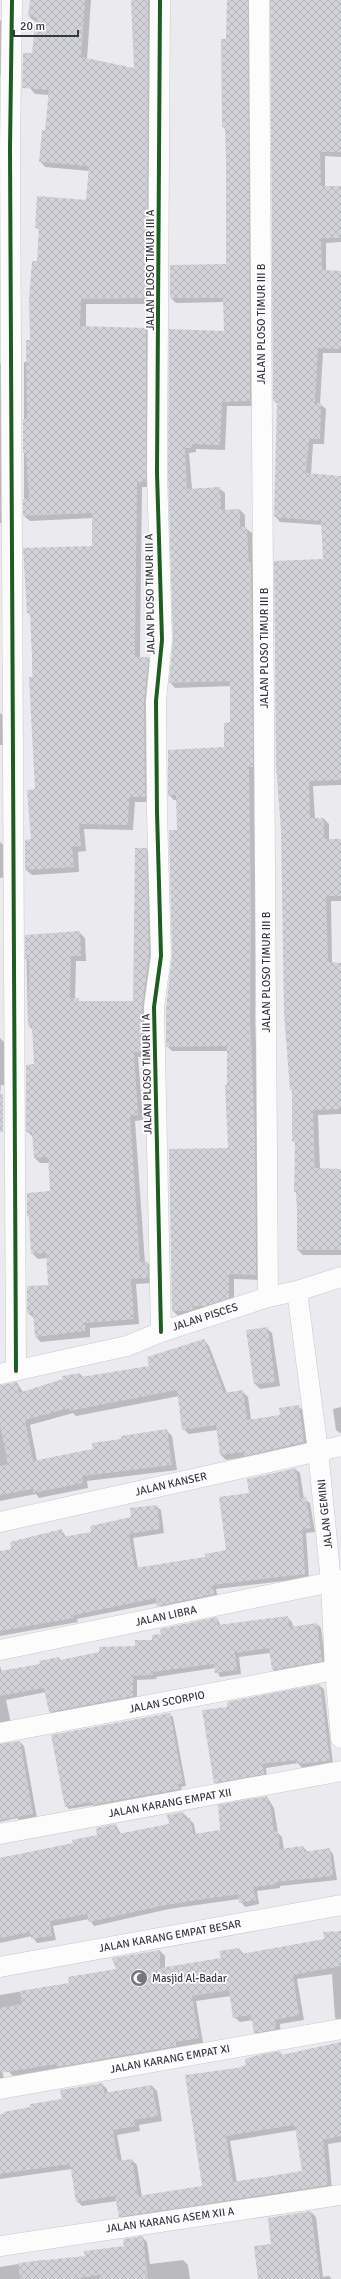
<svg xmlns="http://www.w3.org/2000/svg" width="341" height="2279" font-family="Signika,sans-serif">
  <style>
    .shadow { fill: #0003; fill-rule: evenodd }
    .building { fill: url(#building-cross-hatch); fill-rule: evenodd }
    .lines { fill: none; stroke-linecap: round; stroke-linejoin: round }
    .minor-casing { stroke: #c8c8cd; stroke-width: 21 }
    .minor { stroke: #fcfcfd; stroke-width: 20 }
    .cycleway-casing { stroke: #fff; stroke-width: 6 }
    .cycleway { stroke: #1b5e20; stroke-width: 4 }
    .labels { text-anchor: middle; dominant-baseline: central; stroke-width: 3.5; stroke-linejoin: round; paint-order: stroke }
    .street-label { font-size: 11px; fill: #373744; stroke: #fff }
    .poi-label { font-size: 11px; fill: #373744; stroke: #fff; text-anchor: start }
  </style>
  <defs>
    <pattern id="building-cross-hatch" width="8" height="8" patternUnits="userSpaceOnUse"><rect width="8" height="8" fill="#d2d2d9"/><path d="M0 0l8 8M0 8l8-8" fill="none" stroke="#b5b5bb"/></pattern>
  </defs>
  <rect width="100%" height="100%" fill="#eaeaef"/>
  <!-- shadow -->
  <g class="shadow">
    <path d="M31,0H91L87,59L135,69L134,0H157L152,304H86V327L146,329L152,335L151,487H142L140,650V658H148L154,663L150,802H135L133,830L84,829L86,851L78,852L79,872L32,875L26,870L32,840L36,790L31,616L28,612L93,547V518L30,521L24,516V362H27L31,341L40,231L36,227L87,201L90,171L45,167L40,161L46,132L50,95L35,94L30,88L36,22L29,17Z"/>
    <path d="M228,0H255V406H227L225,450L196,449V452L189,453L192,489L219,488L225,493V511L240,510L245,515V528L252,533L258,772H254L256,920L255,1019L260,1147L261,1280L234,1279V1302L178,1316L173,1311L229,1149L228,1051H172L167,1046L174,956L178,831V800H174L169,795L225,748L231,723V686L175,688L170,682L174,640L170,473L225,332L224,302L176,303L171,298L227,265L226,130L223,127Z"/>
    <path d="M272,0H341V157L325,156V187H341V242L326,243V272H341V353H323L320,404L326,409L324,444H313L311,474L341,477V785L313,786L315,819H324L329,824V840H341V901H331L332,964H341V1114L318,1115L320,1170H341V1255H303L298,1250L297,1193L295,1191L296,1143L293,1141V1092L285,1013L324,560L323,525L280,522L275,516L278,404L274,401Z"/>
    <path d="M0,20L6,25L5,75H0Z"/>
    <path d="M0,363L5,368L6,523H0Z"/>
    <path d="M0,713L5,717V745H0Z"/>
    <path d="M0,842L7,848V877L0,878Z"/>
    <path d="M146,849L152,855L155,961L148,1057H138L143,1120L135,1121L145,1263H148L153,1268V1283L136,1284L139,1324L90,1328V1337L41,1342L36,1337L34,1318L28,1313L49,1286L47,1258L38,1259L32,1253L30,1218L28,1216L51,1192L49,1163H40L35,1158L33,1137L27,1131L35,1065L33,1030L28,1025L26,936L79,932L85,938L86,961H76L75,999L82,1002H134Z"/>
    <path d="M0,1038L4,1042V1085H1L0,1095Z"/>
    <path d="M267,1328L272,1333L280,1386L260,1389L255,1384L248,1331Z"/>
    <path d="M204,1340L209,1346L227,1393L242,1391L248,1397L251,1420L281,1416L298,1406L304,1411L309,1448L226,1460L221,1455L217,1430L189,1434L183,1429L179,1396L76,1416L73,1413L30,1425L37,1461L94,1449L122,1440L167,1431L172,1436L177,1470L87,1481L88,1488L39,1498L36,1494L0,1501V1386L17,1383L23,1392L80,1374L84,1378L151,1366Z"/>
    <path d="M341,1407V1433H340L336,1430L333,1409Z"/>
    <path d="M295,1469L300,1473L304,1499L310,1503L315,1532L306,1533L309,1578L216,1589L218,1599L162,1610L157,1603L77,1619L78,1622L0,1636V1552L12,1550L62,1531L67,1538L92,1533L132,1518L156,1506L161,1510L164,1533L133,1538L138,1568L206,1558L227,1551L250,1494Z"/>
    <path d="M287,1617L292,1622L293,1628L317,1624L321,1628L326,1665L277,1674L273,1670L270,1653L239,1657L241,1674L220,1677L215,1668L156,1677L157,1679L137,1680V1700L54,1716L50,1712L46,1692L6,1700L11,1724L0,1727V1666L2,1672L41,1665L59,1658L61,1661L136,1647L162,1635L217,1618L221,1626Z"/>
    <path d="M320,1686L324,1689L333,1764L302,1768L298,1763L266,1768L267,1777L218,1786L215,1782Z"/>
    <path d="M169,1714L173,1717L186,1786L181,1787L182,1792L96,1808L93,1805L69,1809L66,1806Z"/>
    <path d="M20,1742L24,1746L37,1818L20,1821L17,1818L0,1822V1744Z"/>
    <path d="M267,1797L274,1808L278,1833L282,1837L284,1850L303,1847L308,1852L329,1849L333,1854L337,1880L280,1886V1888L257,1891L259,1904L245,1907L239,1899L169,1909L94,1926L89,1919L53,1926L56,1940L37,1943L32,1936L0,1943V1858L74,1844L98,1835L116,1825L121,1834L170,1825L183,1813L194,1824L196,1835L221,1831Z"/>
    <path d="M341,1932V2023L335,2018L332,1974L297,1979L304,2020L280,2024L281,2034L260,2037L255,2032L253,2020L240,2022L234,2017L231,1996L196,2001L203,2043L13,2076L8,2071L0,2029V1995L71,1983L117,1970L160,1951L165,1956V1969L222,1959L239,1949L244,1954L325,1940Z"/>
    <path d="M341,2042V2142L328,2144L332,2190L125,2221L120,2216L117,2201L82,2206L77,2201L72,2169L0,2179V2116L63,2099L102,2084L107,2089L108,2093L152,2086L157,2091L162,2121L139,2125L140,2131L117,2135L122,2162L132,2160L137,2165L142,2197L203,2187L237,2069L280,2052L283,2056ZM297,2130L304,2172L237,2182L230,2141Z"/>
    <path d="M0,2064L5,2082L0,2083Z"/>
    <path d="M311,2212L316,2217L323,2277L329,2276L332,2279H259L272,2245Z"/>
    <path d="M142,2237L147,2242L150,2264L183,2260L188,2265L190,2279H0V2267L43,2260L44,2262L86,2257L125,2247Z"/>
  </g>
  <!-- building -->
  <g class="building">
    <path d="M30,0H85L81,57L134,68L131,0H148L147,298L81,299L80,326L146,328V481L137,482L135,644V657H149L144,701L145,797H129L128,825L79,824L81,846L72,847L74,867L25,870V840L31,839L27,790L35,789L29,677H33L30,613H27L23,548L92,546V513L23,516V499L29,498L26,453H23V419H27L26,340H30L29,299L32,261H37L39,228H35L37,196L86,200L89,166L39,162L42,130L45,131L49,90L22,88L23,53H32L36,17H28Z"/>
    <path d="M227,0H248L250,401L222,402L220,445L192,444L191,448H185L187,489L220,487L221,510L240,509V527H247L248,552L249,562H251L253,767H249L251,914L250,1013L255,1141L256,1275L229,1274V1298L205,1306H192L193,1309L188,1311H172L169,1149L228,1148L225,1085H227V1046L166,1047V1008L172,956L169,830H177L176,795L168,796V750L224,747V723L230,722V681L169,683L173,640L168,473L169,329L224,331L223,298H170V265L226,264V159L225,127H222L221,39H226Z"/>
    <path d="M270,0H341V152H320L321,186H341V238H321L322,270L341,271V349L318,348L315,403H321L320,439H309L306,473L341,476V780L309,781L310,818H324V839H341V896H326L328,962L341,963V1109L313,1110L315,1168L341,1169V1250H297V1211L296,1192H294L295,1141H292V1090H290L284,1014L281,830L276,766L274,561L323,559L321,521L274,517L277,401H273Z"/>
    <path d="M135,848H147L149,955L142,1007L143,1052H134L138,1115L130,1116L140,1262H148V1278L131,1279L134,1319L85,1323V1331L35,1337L33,1313H27V1286L48,1285L46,1253L31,1254L29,1216H27V1193L50,1191L48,1157L34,1158L32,1132H26V1065L34,1064L32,1026H28L29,959H25V935L80,931L81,956H71L70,998H79V1001H133Z"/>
    <rect x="0" y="1094" width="3" height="38"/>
    <path d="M268,1327L275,1382L254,1384L246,1330Z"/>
    <path d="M204,1339L224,1393L243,1390L247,1420L280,1415L279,1408L299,1405L304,1442L244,1456V1452L220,1455L216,1425L182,1430L177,1390L69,1411V1408L25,1420L33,1461L93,1449L92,1443L121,1439V1436L167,1429L172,1465L82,1476L83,1483L33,1493V1489L0,1495V1466L8,1464L0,1425V1385L17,1382L19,1393L63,1379L62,1376L80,1373L81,1377L149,1366L147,1357Z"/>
    <path d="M296,1468L300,1498L306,1497L311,1528L302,1529L305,1574L212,1585L214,1594L157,1606L156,1598L74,1615V1618L0,1631V1551L11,1549L10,1542L62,1529L63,1537L91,1532L90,1526L131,1517L130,1508L157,1505L160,1529L129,1534L135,1568L205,1557V1554L226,1550L219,1497L249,1493L247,1479Z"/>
    <path d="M288,1616L289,1627L317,1623L322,1661L272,1670L269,1648L235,1653L237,1670L215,1673L214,1664L152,1672L153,1675L133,1676V1696L49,1712L44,1688L0,1696V1671L40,1664L39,1661L59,1657L60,1660L99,1652V1647L135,1646V1640H152V1635L161,1634L160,1629L217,1617L218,1625Z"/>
    <path d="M320,1684L330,1761L297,1764L296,1760L262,1764L264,1774L214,1783L202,1710L227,1707V1702Z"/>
    <path d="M170,1713L183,1783L178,1784L179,1789L91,1805V1802L65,1807L51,1735Z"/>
    <path d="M20,1741L33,1814L0,1820V1744Z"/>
    <path d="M267,1796L268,1803H270L274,1832L278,1831L280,1849L303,1846L304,1852L330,1848L333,1876L276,1882L277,1884L253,1887L256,1900L239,1903L238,1894L165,1905L89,1922L87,1914L50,1921L52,1936L31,1939L30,1932L0,1938V1858L73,1843L72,1840L97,1835L96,1828L116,1824L118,1834L169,1824L167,1815L183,1812L185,1819L190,1818L193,1834L220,1830L218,1805Z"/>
    <path d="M341,1931V1966L293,1975L299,2015L275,2020L276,2029L254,2033L251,2015L233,2018L229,1990L192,1996L199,2038L176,2042V2046L57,2067L56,2064L0,2073V2008L22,2004L20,1991L69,1983L68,1977L116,1969L112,1958L160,1950V1968L221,1958L219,1951L240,1948L241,1954L324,1939L323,1932Z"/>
    <path d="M341,2042V2136L323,2140L328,2185L119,2217L115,2196L76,2202L70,2164L0,2174V2114H4V2112L30,2107V2104L62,2099L60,2090L103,2083L104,2093L152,2085L158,2116L134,2120L135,2126L113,2130L118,2161L132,2159L138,2196L202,2186L185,2075L237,2068L246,2065L245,2059L258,2055L280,2051L281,2055ZM293,2125L295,2127L302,2171L233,2182L226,2136Z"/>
    <path d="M311,2211L320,2279H258L254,2246L271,2244L268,2218Z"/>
    <path d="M143,2236L148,2279H100L99,2275L73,2279H20L18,2263L85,2256L84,2251L124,2246L123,2239Z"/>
  </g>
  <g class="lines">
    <!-- minor casing -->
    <g class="minor-casing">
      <g id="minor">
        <path d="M12,0L10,148L16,1371"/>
        <path d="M160,0L157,473L162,640L156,701L157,812L161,956L154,1007L161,1332"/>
        <path d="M259,0L268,1297"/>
        <path d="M297,1291L318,1451L331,1582L335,1670L341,1738"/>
        <path d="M0,1374L127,1346L161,1332L268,1297L297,1291L341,1277"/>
        <path d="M0,1522L341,1446"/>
        <path d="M0,1650L341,1580"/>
        <path d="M0,1733L335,1670"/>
        <path d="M0,1834L341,1771"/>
        <path d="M0,1967L341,1905"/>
        <path d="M0,2089L341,2029"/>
        <path d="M0,2246L341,2195"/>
      </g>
    </g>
    <!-- minor -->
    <use href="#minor" class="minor"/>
    <!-- cycleway casing -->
    <g class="cycleway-casing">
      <g id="cycleway">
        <path d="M12,0L10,148L16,1371"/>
        <path d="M160,0L157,473L162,640L156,701L157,812L161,956L154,1007L161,1332"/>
      </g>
    </g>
    <!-- cycleway -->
    <use href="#cycleway" class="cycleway"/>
  </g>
  <!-- icons -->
  <defs>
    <g id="mosque-disc" transform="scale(0.9)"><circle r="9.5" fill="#767680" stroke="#fff"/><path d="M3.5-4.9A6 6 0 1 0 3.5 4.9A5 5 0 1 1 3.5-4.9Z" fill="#fff"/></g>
  </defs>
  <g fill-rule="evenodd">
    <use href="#mosque-disc" x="139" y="1978"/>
  </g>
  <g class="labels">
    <!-- street labels -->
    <g class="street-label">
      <text transform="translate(150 270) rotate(-90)">JALAN PLOSO TIMUR III A</text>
      <text transform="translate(261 324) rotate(-90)">JALAN PLOSO TIMUR III B</text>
      <text transform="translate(150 594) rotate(-91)">JALAN PLOSO TIMUR III A</text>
      <text transform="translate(264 648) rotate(-90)">JALAN PLOSO TIMUR III B</text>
      <text transform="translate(266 972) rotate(-90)">JALAN PLOSO TIMUR III B</text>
      <text transform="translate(147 1074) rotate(-91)">JALAN PLOSO TIMUR III A</text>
      <text transform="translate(205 1317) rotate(-18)">JALAN PISCES</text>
      <text transform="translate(171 1484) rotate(-13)">JALAN KANSER</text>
      <text transform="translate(325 1514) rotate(-96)">JALAN GEMINI</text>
      <text transform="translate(166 1616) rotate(-12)">JALAN LIBRA</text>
      <text transform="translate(167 1702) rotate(-11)">JALAN SCORPIO</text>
      <text transform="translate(170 1803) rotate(-10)">JALAN KARANG EMPAT XII</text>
      <text transform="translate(170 1936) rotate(-10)">JALAN KARANG EMPAT BESAR</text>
      <text transform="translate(170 2059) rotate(-10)">JALAN KARANG EMPAT XI</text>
      <text transform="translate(170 2220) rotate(-8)">JALAN KARANG ASEM XII A</text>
    </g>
    <!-- poi labels -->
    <g class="poi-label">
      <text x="152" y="1978">Masjid Al-Badar</text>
    </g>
  </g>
  <!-- scale -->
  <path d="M14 30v6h64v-6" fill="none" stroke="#373744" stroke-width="2"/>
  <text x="20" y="30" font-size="12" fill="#373744" stroke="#ffffff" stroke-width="3" paint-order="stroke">20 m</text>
</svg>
